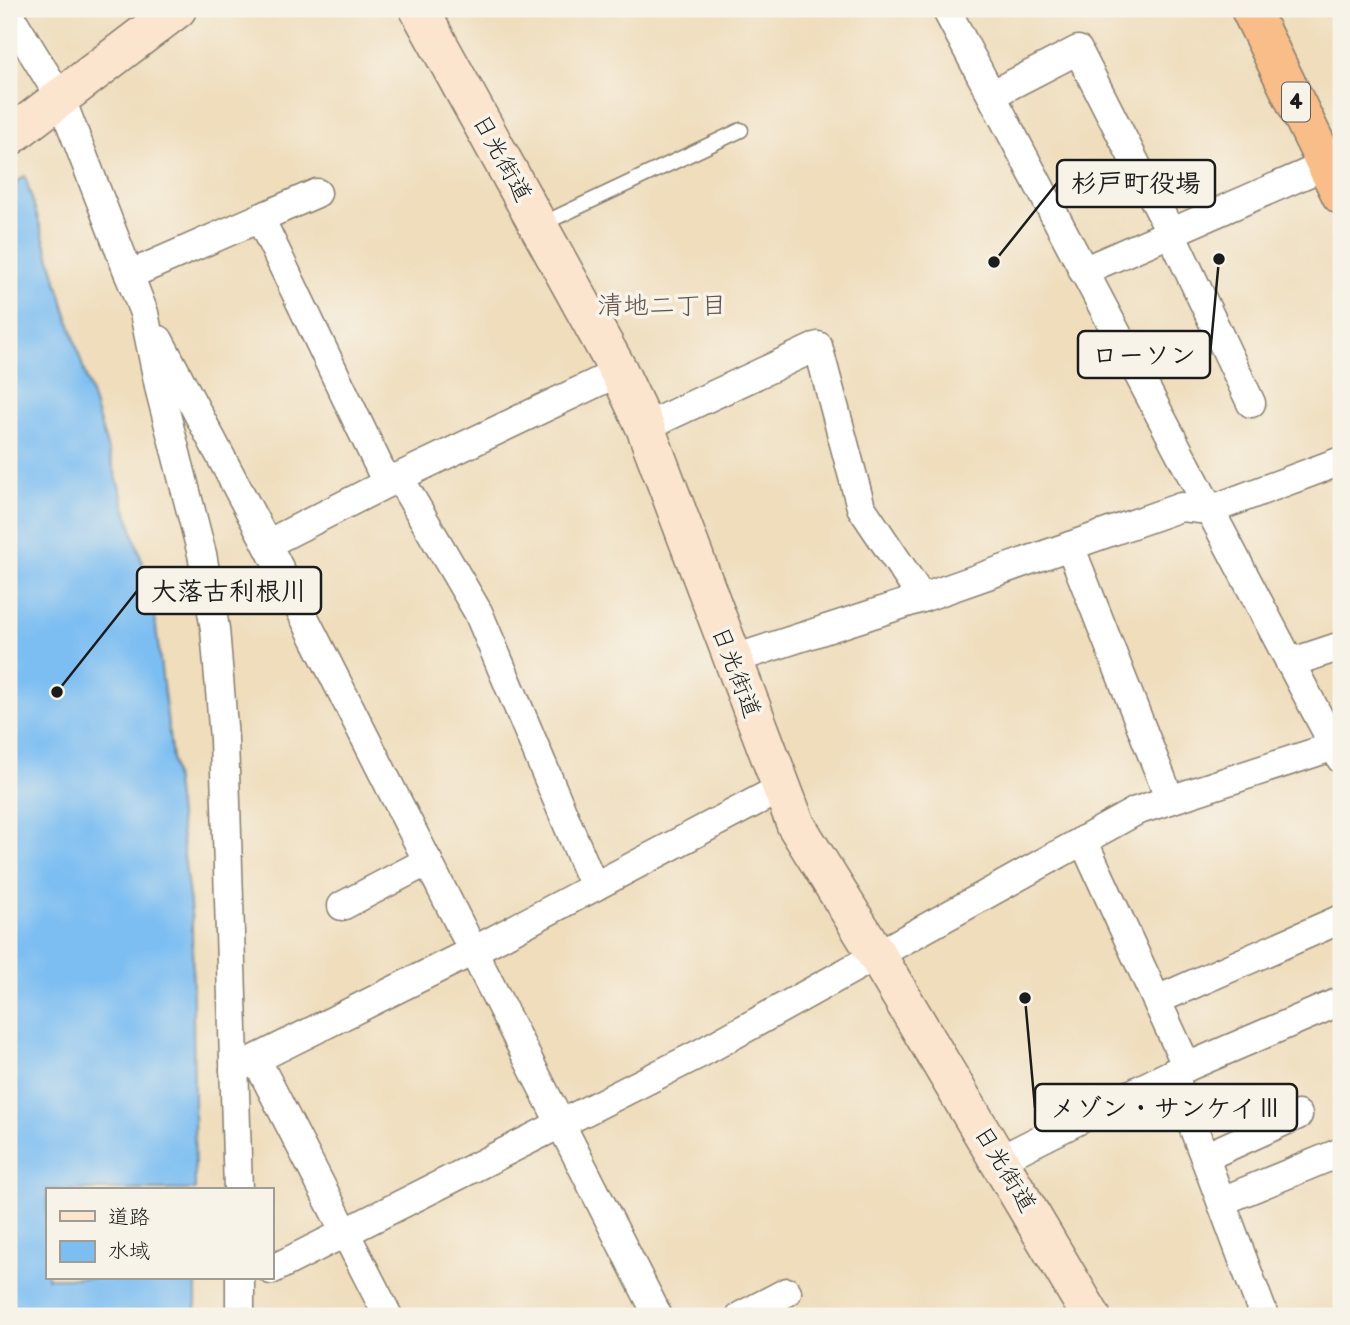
<svg xmlns="http://www.w3.org/2000/svg" width="1350" height="1325" font-family="'Balsamiq Sans','Klee One',sans-serif">
  <style>
    .water { fill: #7dbef2; stroke: #4c6d87; stroke-width: 2 }
    .lines { fill: none; stroke-linecap: round; stroke-linejoin: round }
    .service-casing { stroke: #867c6c; stroke-width: 17 }
    .minor-casing { stroke: #867c6c; stroke-width: 31 }
    .secondary-casing { stroke: #867c6c; stroke-width: 41 }
    .trunk-casing { stroke: #867c6c; stroke-width: 41 }
    .service { stroke: #fff; stroke-width: 14 }
    .minor { stroke: #fff; stroke-width: 28 }
    .secondary { stroke: #fce5cf; stroke-width: 38 }
    .trunk { stroke: #f8bd88; stroke-width: 38 }
    .labels { text-anchor: middle; dominant-baseline: central; stroke-width: 7; stroke-linejoin: round; paint-order: stroke }
    .shield { fill: #f7f3e8; stroke: #5e5c59; stroke-width: 2 }
    .shield-label { font-size: 23px; font-weight: bold; fill: #1c1c1c }
    .street-label { font-size: 24px; fill: #1c1c1c; stroke: #f7f3e8 }
    .neighbourhood-label { font-size: 26px; fill: #63504d; stroke: #f7f3e8 }
    .leader { fill: none; stroke: #1c1c1c; stroke-width: 2.5 }
    .callout-dot { fill: #1c1c1c; stroke: #f7f3e8; stroke-width: 2.5 }
    .callout { fill: #f7f3e8; stroke: #1c1c1c; stroke-width: 2.5 }
    .callout-label { font-size: 26px; text-anchor: middle; font-weight: bold; fill: #1c1c1c }
  </style>
  <rect width="100%" height="100%" fill="#f7f3e8"/>
  <filter id="ink" filterUnits="userSpaceOnUse"><feTurbulence type="fractalNoise" baseFrequency=".0143" numOctaves="2"/><feDisplacementMap in="SourceGraphic" scale="14" xChannelSelector="R" yChannelSelector="G"/><feConvolveMatrix kernelMatrix="1 2 1 2 8 2 1 2 1" color-interpolation-filters="sRGB"/></filter>
  <filter id="wash" filterUnits="userSpaceOnUse"><feTurbulence type="fractalNoise" baseFrequency=".00686" numOctaves="4" result="noise"/><feDisplacementMap in="SourceGraphic" scale="28" xChannelSelector="R" yChannelSelector="G"/><feGaussianBlur stdDeviation="1.57" result="paint"/><feColorMatrix in="noise" values="0 0 0 0 0 0 0 0 0 0 0 0 0 0 0 0 0 1.4 0 .05"/><feComposite in="paint" operator="in"/></filter>
  <g filter="url(#wash)">
    <rect width="100%" height="100%" fill="#efddbc"/>
    <!-- water -->
    <path class="water" d="M25,176L152,595L192,921L195,1190H47V1278H196V1316H9V188Z"/>
  </g>
  <g filter="url(#ink)">
    <g class="lines">
      <!-- service casing -->
      <g class="service-casing">
        <path id="service" d="M540,225L741,130"/>
      </g>
      <!-- minor casing -->
      <g class="minor-casing">
        <g id="minor">
          <path d="M946,9L1341,759"/>
          <path d="M9,14L61,99L144,313L160,391L202,554L215,629L224,739L238,1190"/>
          <path d="M993,94L1078,50L1171,233L1251,403"/>
          <path d="M260,218L387,483"/>
          <path d="M1083,271L1326,165"/>
          <path d="M129,275L317,193"/>
          <path d="M159,340L267,544L658,1316"/>
          <path d="M645,427L818,346L861,507L922,598"/>
          <path d="M399,477L478,612L594,887"/>
          <path d="M267,544L399,477L619,372"/>
          <path d="M1070,546L1170,800"/>
          <path d="M731,660L922,598L1181,507L1210,510L1341,461"/>
          <path d="M1290,663L1341,646"/>
          <path d="M1083,840L1187,1067"/>
          <path d="M342,906L428,861"/>
          <path d="M1157,1000L1341,919"/>
          <path d="M256,1059L388,1316"/>
          <path d="M234,1070L473,951L781,788"/>
          <path d="M1173,1073L1264,1316"/>
          <path d="M1205,1157L1298,1115"/>
          <path d="M999,1160L1173,1073L1341,1001"/>
          <path d="M1222,1201L1341,1152"/>
          <path d="M271,1270L701,1053L1136,811L1341,744"/>
          <path d="M240,1278V1316"/>
          <path d="M741,1316L787,1292"/>
        </g>
      </g>
      <!-- secondary casing -->
      <g class="secondary-casing">
        <g id="secondary">
          <path d="M419,9L619,372L645,427L796,825L876,954L1091,1316"/>
          <path d="M9,137L177,9"/>
        </g>
      </g>
      <!-- trunk casing -->
      <g class="trunk-casing">
        <path id="trunk" d="M1250,9L1341,195"/>
      </g>
      <!-- service -->
      <use href="#service" class="service"/>
      <!-- minor -->
      <use href="#minor" class="minor"/>
      <!-- secondary -->
      <use href="#secondary" class="secondary"/>
      <!-- trunk -->
      <use href="#trunk" class="trunk"/>
    </g>
  </g>
  <g class="labels">
    <!-- shield labels -->
    <rect class="shield" x="1282" y="82.5" width="28" height="39" rx="5"/>
    <g class="shield-label">
      <text x="1296" y="102">4</text>
    </g>
    <!-- street labels -->
    <g class="street-label">
      <text transform="translate(502 158) rotate(61)">日光街道</text>
      <text transform="translate(736 672) rotate(69)">日光街道</text>
      <text transform="translate(1005 1169) rotate(59)">日光街道</text>
    </g>
    <!-- neighbourhood labels -->
    <g class="neighbourhood-label">
      <text x="662" y="306">清地二丁目</text>
    </g>
  </g>
  <!-- callouts -->
  <path class="leader" d="M994 262L1057 183M1219 259L1210 355M57 692L137 591M1025 998L1035 1108"/>
  <g class="callout-dot">
    <circle cx="994" cy="262" r="7"/>
    <circle cx="1219" cy="259" r="7"/>
    <circle cx="57" cy="692" r="7"/>
    <circle cx="1025" cy="998" r="7"/>
  </g>
  <g class="callout">
    <rect x="1057" y="160" width="158" height="47" rx="7"/>
    <rect x="1078" y="331" width="132" height="47" rx="7"/>
    <rect x="137" y="567" width="184" height="47" rx="7"/>
    <rect x="1035" y="1084" width="262" height="47" rx="7"/>
  </g>
  <g class="callout-label">
    <text x="1136" y="192">杉戸町役場</text>
    <text x="1144" y="364">ローソン</text>
    <text x="229" y="600">大落古利根川</text>
    <text x="1166" y="1117">メゾン・サンケイⅢ</text>
  </g>
  <!-- margin -->
  <rect width="1350" height="1325" fill="none" stroke="#f7f3e8" stroke-width="35"/>
  <!-- legend -->
  <rect x="46" y="1188" width="228" height="91" fill="#f7f3e8" stroke="#9f9d96" stroke-width="2"/>
  <rect x="60" y="1211" width="35" height="10" fill="#fce5cf" stroke="#9f9d96" stroke-width="2"/>
  <text x="108" y="1224" font-size="21" fill="#1c1c1c">道路</text>
  <rect x="60" y="1241" width="35" height="21" fill="#7dbef2" stroke="#9f9d96" stroke-width="2"/>
  <text x="108" y="1258" font-size="21" fill="#1c1c1c">水域</text>
</svg>
